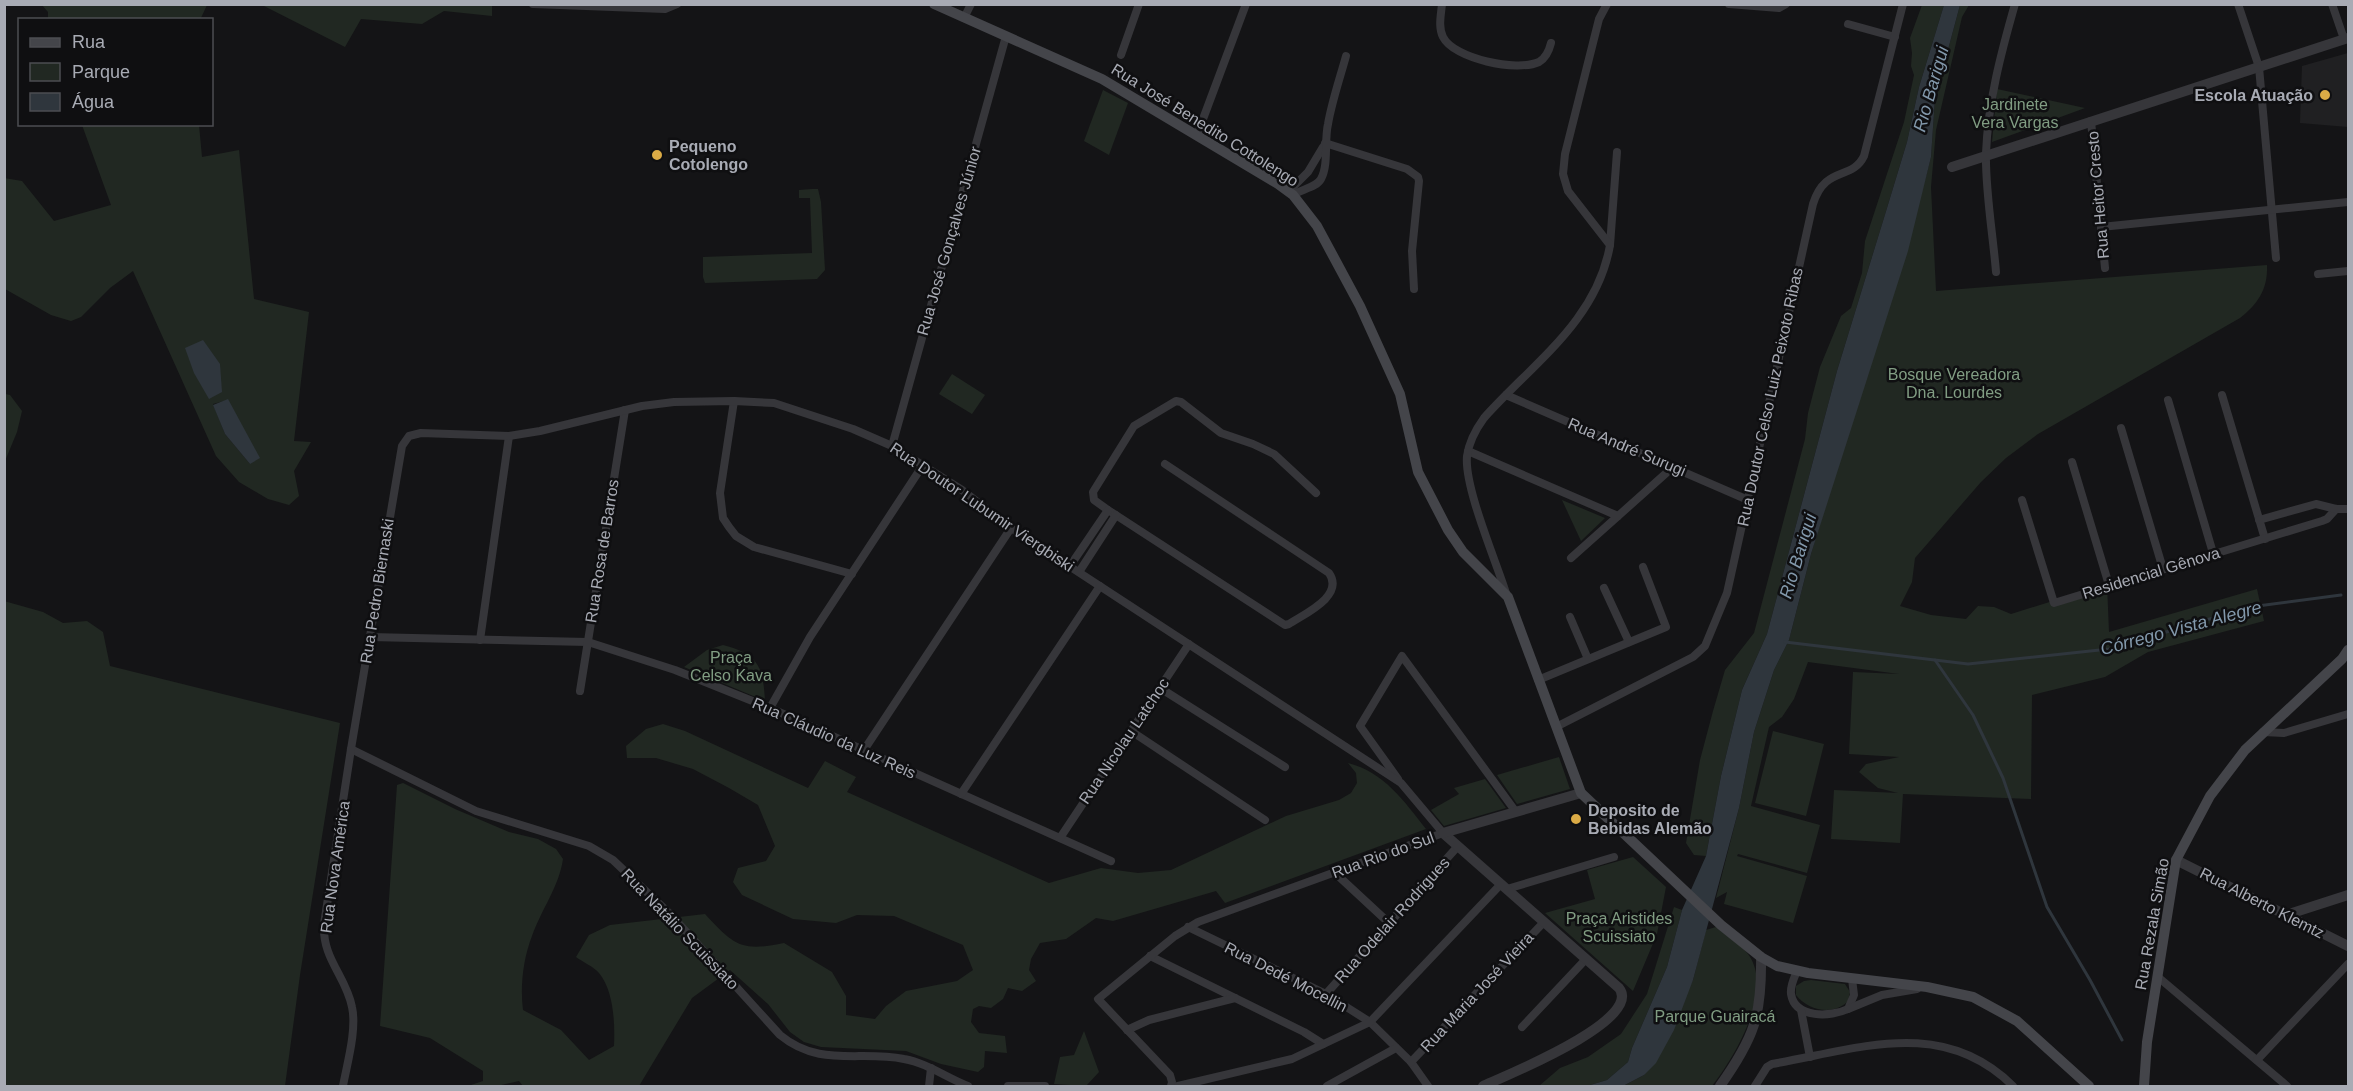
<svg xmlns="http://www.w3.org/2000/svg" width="2353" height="1091" font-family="Helvetica,sans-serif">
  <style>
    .built { fill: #202022 }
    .green { fill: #212822; fill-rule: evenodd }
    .water { fill: #2f363d }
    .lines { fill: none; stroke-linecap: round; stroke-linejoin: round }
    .stream { stroke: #2f363d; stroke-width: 3 }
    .minor { stroke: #36363a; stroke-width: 8 }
    .tertiary { stroke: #36363a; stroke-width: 10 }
    .secondary { stroke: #44454a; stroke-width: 10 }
    .poi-dot { fill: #dbab46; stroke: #0f0f11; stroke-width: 2 }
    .labels { text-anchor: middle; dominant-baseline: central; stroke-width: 5; stroke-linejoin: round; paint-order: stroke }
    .poi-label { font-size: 16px; font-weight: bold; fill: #a8abb4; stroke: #0f0f11; text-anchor: start }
    .park-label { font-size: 16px; fill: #819d83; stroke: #0f0f11 }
    .street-label { font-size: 16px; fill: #a8abb4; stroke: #0f0f11 }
    .water-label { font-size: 18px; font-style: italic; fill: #8298ab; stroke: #0f0f11 }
  </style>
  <rect width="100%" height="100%" fill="#141416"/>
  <!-- built -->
  <path class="built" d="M2348,53V127L2300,123L2302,66Z"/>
  <!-- green -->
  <g class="green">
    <path d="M42,5H207L200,20L48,19V12Z"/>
    <path d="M492,5V16L444,11L422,24L361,19L345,47L264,6L240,5Z"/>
    <path d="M1922,5H1944L1919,87L1907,142L1887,208L1837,371L1767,634L1742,690L1721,776L1706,856L1694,855L1686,843L1700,760L1713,711L1725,670L1754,633L1805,439L1808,413L1820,367L1841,316L1851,308L1862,273L1865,241L1904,122L1914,75L1911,66L1912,53L1910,38Z"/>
    <path d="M1960,5H1969L1962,17L1936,130L1931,187L1936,291L2267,265C2268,289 2258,304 2240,318L2038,434L2006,458L1981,482L1915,558L1912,582L1900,606L1931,615L1966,619L1978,606L1994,607L2011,614L2107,584L2109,632L2257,589L2264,621L2148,652L2105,677L2032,695L2031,799L1903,794L1900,843L1831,839L1834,790L1898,793L1878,788L1859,772L1866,764L1899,757L1849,754L1853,672L1899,674L1808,662L1794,699L1782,717L1769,727L1751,806L1820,825L1807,873L1738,854L1737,856L1807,876L1793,923L1724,904L1727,892L1716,898L1739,808L1754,732L1774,670L1789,640L1811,554L1925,180L1931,157L1935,98Z"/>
    <path d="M1997,89L2085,108L1992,142Z"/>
    <path d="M1103,90L1128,103L1109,155L1084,141Z"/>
    <path d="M82,125H199L202,157L239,150L254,299L309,312L294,441L311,442L294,471L299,496L289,505L268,499L239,482L216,456L133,271L110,288L81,317L71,321L51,315L5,289L4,178L22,181L54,221L111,205ZM228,400L250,464L225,434L213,404Z"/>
    <path d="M812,189H818L821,202L825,270L817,279L705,283L703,277V257L812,253L810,198H799V190Z"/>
    <path d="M952,374L985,395L972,414L939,394Z"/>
    <path d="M5,394L10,395L22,411L17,432L5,461Z"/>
    <path d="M1562,500L1605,518L1581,541Z"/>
    <path d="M4,601L43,612L63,623L87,621L103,632L110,666L340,723L300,975L285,1086H5Z"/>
    <path d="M723,645C758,654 763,666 765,701L684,667L707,650Z"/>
    <path d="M663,724L685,731L808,788L825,761L856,777L847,792L1049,883L1101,868L1138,873L1171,870L1286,816L1339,800L1351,793L1357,783L1356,773L1348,763C1384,772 1404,801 1426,829L1225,903L1216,891L1113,921L1096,918L1066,939L1040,943L1031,959L1029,970L1036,981L1022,991L1008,988L1003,999L991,1008L979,1006L973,1009L971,1022L979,1033L1005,1036L1007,1053L985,1051L984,1067L978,1072L941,1064L906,1051L821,1047L804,1042L790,1032L768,1004L730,970L692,998L639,1086H523L519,1081L497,1086H468L483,1081V1071L430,1038L380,1026L397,785L403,783L455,809L509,832L538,839L556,849L563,859C559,887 541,910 532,936C523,959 520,987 523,1010L561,1030L589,1060L614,1046C615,1024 614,991 599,973C594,967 583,962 576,957L589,935L610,925L705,914C734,945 740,952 784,943L832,972L846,996V1015L875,1019L886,1006L906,991L957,981L973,970L963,945L894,916L857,915L836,923L793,919L742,895L733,882L738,868L766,861L775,846L758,805L729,788L693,769L656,758H627L626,746L646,729Z"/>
    <path d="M1773,731L1824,744L1806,816L1755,803Z"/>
    <path d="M1559,757L1570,789L1517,804L1497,775Z"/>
    <path d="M1485,779L1506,808L1444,826L1431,810L1459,794L1454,788Z"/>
    <path d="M1633,857L1666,887L1657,934L1633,991L1545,913L1595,899L1587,870Z"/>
    <path d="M1674,907L1682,910L1667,967L1632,1048L1628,1062L1607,1080L1587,1086H1539L1560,1068L1588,1057L1621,1034L1647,994Z"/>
    <path d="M1716,927C1726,936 1740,944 1748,954C1775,990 1734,1058 1712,1086H1623L1644,1075L1693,980L1706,930Z"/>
    <path d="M1811,980L1845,984L1850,992L1848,1001C1834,1016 1808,1011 1796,995V986L1804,981Z"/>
    <path d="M1084,1031L1099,1072L1086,1086L1054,1084L1060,1057L1074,1055Z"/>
  </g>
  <!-- water -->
  <g class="water">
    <path d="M1944,5H1960L1935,98L1931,157L1908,251L1811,554L1789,640L1774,670L1754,732L1739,808L1693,980L1674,1030L1656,1063L1644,1075L1623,1086H1587L1607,1080L1628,1062L1632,1048L1667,967L1682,910L1706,856L1721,776L1742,690L1767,634L1837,371L1887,208L1907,142L1919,87Z"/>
    <path d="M203,340L220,364L222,392L209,399L194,373L185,348Z"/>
    <path d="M228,399L260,458L250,464L225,434L213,405Z"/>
  </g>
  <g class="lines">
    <!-- stream -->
    <g class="stream">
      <path d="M1785,642L1968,664L2109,649L2250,607L2341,595"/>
      <path d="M1935,660L1973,715L2003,778L2047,907L2090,980L2122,1040"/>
    </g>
    <!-- minor -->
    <g class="minor">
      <path d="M533,4L665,9L677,4"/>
      <path d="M1442,4C1441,15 1438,27 1443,37C1454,59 1517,72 1539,62C1546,58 1549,51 1551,43"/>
      <path d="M1729,4L1779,8L1786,4"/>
      <path d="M2238,4L2259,67L2276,258"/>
      <path d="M2332,4L2344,39"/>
      <path d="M964,18L971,4"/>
      <path d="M1848,24L1895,37"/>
      <path d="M1121,55L1139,4"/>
      <path d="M2091,121L2105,268"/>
      <path d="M1197,135L1246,4"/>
      <path d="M1325,143L1407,169L1418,177L1419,181L1412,251L1414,289"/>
      <path d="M1289,191L1308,172L1323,147"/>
      <path d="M1293,195C1301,189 1316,188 1321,179C1329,164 1324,141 1328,124C1332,101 1340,78 1346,56"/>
      <path d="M2101,227L2348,202"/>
      <path d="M1610,245L1617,152"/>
      <path d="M1996,272C1993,235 1985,189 1986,153C1988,102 2001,53 2015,4"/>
      <path d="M2318,274L2348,271"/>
      <path d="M1506,395L1748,500"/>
      <path d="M2222,395L2265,539"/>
      <path d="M2168,400L2213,553"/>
      <path d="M734,401L720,493L723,518L729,527L736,536L754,547L852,574"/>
      <path d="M2121,428L2163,569"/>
      <path d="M892,446L1006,36"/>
      <path d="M1468,451L1618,516"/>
      <path d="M2072,462L2109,585"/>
      <path d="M1165,464L1329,573C1345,596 1304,614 1289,624L1285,625L1108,510L1094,500L1093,492L1134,426L1176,401L1181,402L1221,433L1253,444L1274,454L1316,493"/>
      <path d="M2022,500L2054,603L2322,521L2327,519L2336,509"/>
      <path d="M2259,520L2316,504L2336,509H2348"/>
      <path d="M1571,558L1673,467"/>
      <path d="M1070,566L1108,510"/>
      <path d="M1079,572L1116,515"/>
      <path d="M1604,588L1629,642"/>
      <path d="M1506,593C1496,561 1464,487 1467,456C1469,442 1476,429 1484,418C1532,364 1597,321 1610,245L1568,191L1563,174L1565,154L1599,19L1607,4"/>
      <path d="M1570,617L1588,659"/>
      <path d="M370,637L588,642L675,670L770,708L1111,861"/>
      <path d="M480,640L509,436"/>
      <path d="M1538,680L1666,627L1643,567"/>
      <path d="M1160,688L1285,767"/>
      <path d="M580,691L625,410"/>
      <path d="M770,708L810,637L923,465"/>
      <path d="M1556,727L1693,657L1705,646L1727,593L1813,204C1825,165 1852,181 1864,156L1903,4"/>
      <path d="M1131,731L1265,820"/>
      <path d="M2263,732L2284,733L2348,714"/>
      <path d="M351,749L476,811L589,846L613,860L671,915L780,1035C820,1068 859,1050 904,1059C927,1063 947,1078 968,1086"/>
      <path d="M864,750L1011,528"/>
      <path d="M1398,779L1360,726L1402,656L1516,812"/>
      <path d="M961,794L1100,586"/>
      <path d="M1060,838L1189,644"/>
      <path d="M1334,872L1389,923"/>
      <path d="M1507,889L1614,857"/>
      <path d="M1188,927L1326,994L1370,1022L1411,1062L1428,1086"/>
      <path d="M1150,956L1304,1032L1323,1044"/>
      <path d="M1797,971C1794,978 1790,986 1791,994C1795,1019 1831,1017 1848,1009L1854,995L1852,979"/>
      <path d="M2158,977L2287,1086"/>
      <path d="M1326,994L1458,846"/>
      <path d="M1848,1009L1882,995L1917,989"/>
      <path d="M1801,1010L1810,1057"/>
      <path d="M1522,1027L1586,959"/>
      <path d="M1127,1030L1149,1020L1235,998"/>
      <path d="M2257,1060L2348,964"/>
      <path d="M1411,1062L1544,922"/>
      <path d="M343,1086C347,1064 357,1030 352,1007C346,976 322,959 324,924L351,749L402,446L409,436L421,433L509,436L540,431L642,406L674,402L734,401L774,403L853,429L892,446L962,490L1011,528L1401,783L1443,833L1198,922L1175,936L1098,999L1170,1075L1172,1082L1171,1086"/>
      <path d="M929,1086L931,1068"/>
      <path d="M1008,1086H1045"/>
      <path d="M1178,1086L1292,1059L1370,1022L1501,884"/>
      <path d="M1327,1086L1396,1048"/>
      <path d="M1755,1086L1767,1067L1772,1064C1859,1049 1942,1016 2013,1086"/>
    </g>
    <!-- tertiary -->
    <g class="tertiary">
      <path d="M1952,167L2348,38"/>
      <path d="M1443,833L1619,988C1644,1020 1505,1076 1483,1086"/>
      <path d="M1443,833L1581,793"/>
      <path d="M2176,860L2348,946"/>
      <path d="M2286,915L2348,895"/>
      <path d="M1720,1086C1754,1038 1762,1016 1761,957"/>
    </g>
    <!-- secondary -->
    <g class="secondary">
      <path d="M934,4L1102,79L1278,184L1293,195L1317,226L1360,306L1400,394L1418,472L1448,530L1463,552L1508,597L1581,793L1721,925L1761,957L1777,966L1808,973L1927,987L1973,997L2017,1021L2089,1086"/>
      <path d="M2144,1086L2147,1042L2176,860L2210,796L2245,750L2342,659L2348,650"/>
    </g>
  </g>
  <!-- markers -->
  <g class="poi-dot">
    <circle cx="2325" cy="95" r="6"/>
    <circle cx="657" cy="155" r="6"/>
    <circle cx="1576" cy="819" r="6"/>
  </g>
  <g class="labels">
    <!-- poi labels -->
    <g class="poi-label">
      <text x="2313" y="95" text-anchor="end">Escola Atuação</text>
      <text x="669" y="146">Pequeno<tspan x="669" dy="18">Cotolengo</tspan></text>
      <text x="1588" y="810">Deposito de<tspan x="1588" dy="18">Bebidas Alemão</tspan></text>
    </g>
    <!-- park labels -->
    <g class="park-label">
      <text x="2015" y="104">Jardinete<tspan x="2015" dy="18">Vera Vargas</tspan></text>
      <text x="1954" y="374">Bosque Vereadora<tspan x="1954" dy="18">Dna. Lourdes</tspan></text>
      <text x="731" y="657">Praça<tspan x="731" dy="18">Celso Kava</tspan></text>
      <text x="1619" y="918">Praça Aristides<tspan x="1619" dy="18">Scuissiato</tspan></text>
      <text x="1715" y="1016">Parque Guairacá</text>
    </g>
    <!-- street labels -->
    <g class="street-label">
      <text transform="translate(1205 125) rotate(32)">Rua José Benedito Cottolengo</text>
      <text transform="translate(2098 195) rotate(-95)">Rua Heitor Cresto</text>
      <text transform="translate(949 241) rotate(-74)">Rua José Gonçalves Júnior</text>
      <text transform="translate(1770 397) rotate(-78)">Rua Doutor Celso Luiz Peixoto Ribas</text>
      <text transform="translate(1627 447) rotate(23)">Rua André Surugi</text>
      <text transform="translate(982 507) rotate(34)">Rua Doutor Lubumir Viergbiski</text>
      <text transform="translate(602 551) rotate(-81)">Rua Rosa de Barros</text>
      <text transform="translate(2151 573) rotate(-17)">Residencial Gênova</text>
      <text transform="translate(377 591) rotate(-81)">Rua Pedro Biernaski</text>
      <text transform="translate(834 738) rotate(24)">Rua Cláudio da Luz Reis</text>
      <text transform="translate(1124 741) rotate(-56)">Rua Nicolau Latchoc</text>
      <text transform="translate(1383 855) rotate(-20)">Rua Rio do Sul</text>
      <text transform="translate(335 867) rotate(-82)">Rua Nova América</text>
      <text transform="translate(2262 903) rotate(27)">Rua Alberto Klemtz</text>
      <text transform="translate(1392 920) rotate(-48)">Rua Odelair Rodrigues</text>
      <text transform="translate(2152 924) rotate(-80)">Rua Rezala Simão</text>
      <text transform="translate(680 929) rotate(46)">Rua Natálio Scuissiato</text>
      <text transform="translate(1286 977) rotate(27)">Rua Dedé Mocellin</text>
      <text transform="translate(1477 992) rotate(-47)">Rua Maria José Vieira</text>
    </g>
    <!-- water labels -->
    <g class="water-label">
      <text transform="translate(1931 89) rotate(-74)">Rio Barigui</text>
      <text transform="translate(1798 556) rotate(-73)">Rio Barigui</text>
      <text transform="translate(2181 628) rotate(-15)">Córrego Vista Alegre</text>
    </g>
  </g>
  <!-- border -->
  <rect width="2353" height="1091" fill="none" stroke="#a8abb4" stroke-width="12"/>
  <!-- legend -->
  <rect x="18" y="18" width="195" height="108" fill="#0f0f11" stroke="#4c4d52" stroke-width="1.5"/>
  <rect x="30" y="38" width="30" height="9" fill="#44454a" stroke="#4c4d52" stroke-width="1.5"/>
  <text x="72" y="48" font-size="18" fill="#a8abb4">Rua</text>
  <rect x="30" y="63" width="30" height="18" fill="#212822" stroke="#4c4d52" stroke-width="1.5"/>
  <text x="72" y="78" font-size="18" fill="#a8abb4">Parque</text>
  <rect x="30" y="93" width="30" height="18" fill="#2f363d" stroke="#4c4d52" stroke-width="1.5"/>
  <text x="72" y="108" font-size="18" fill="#a8abb4">Água</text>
</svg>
